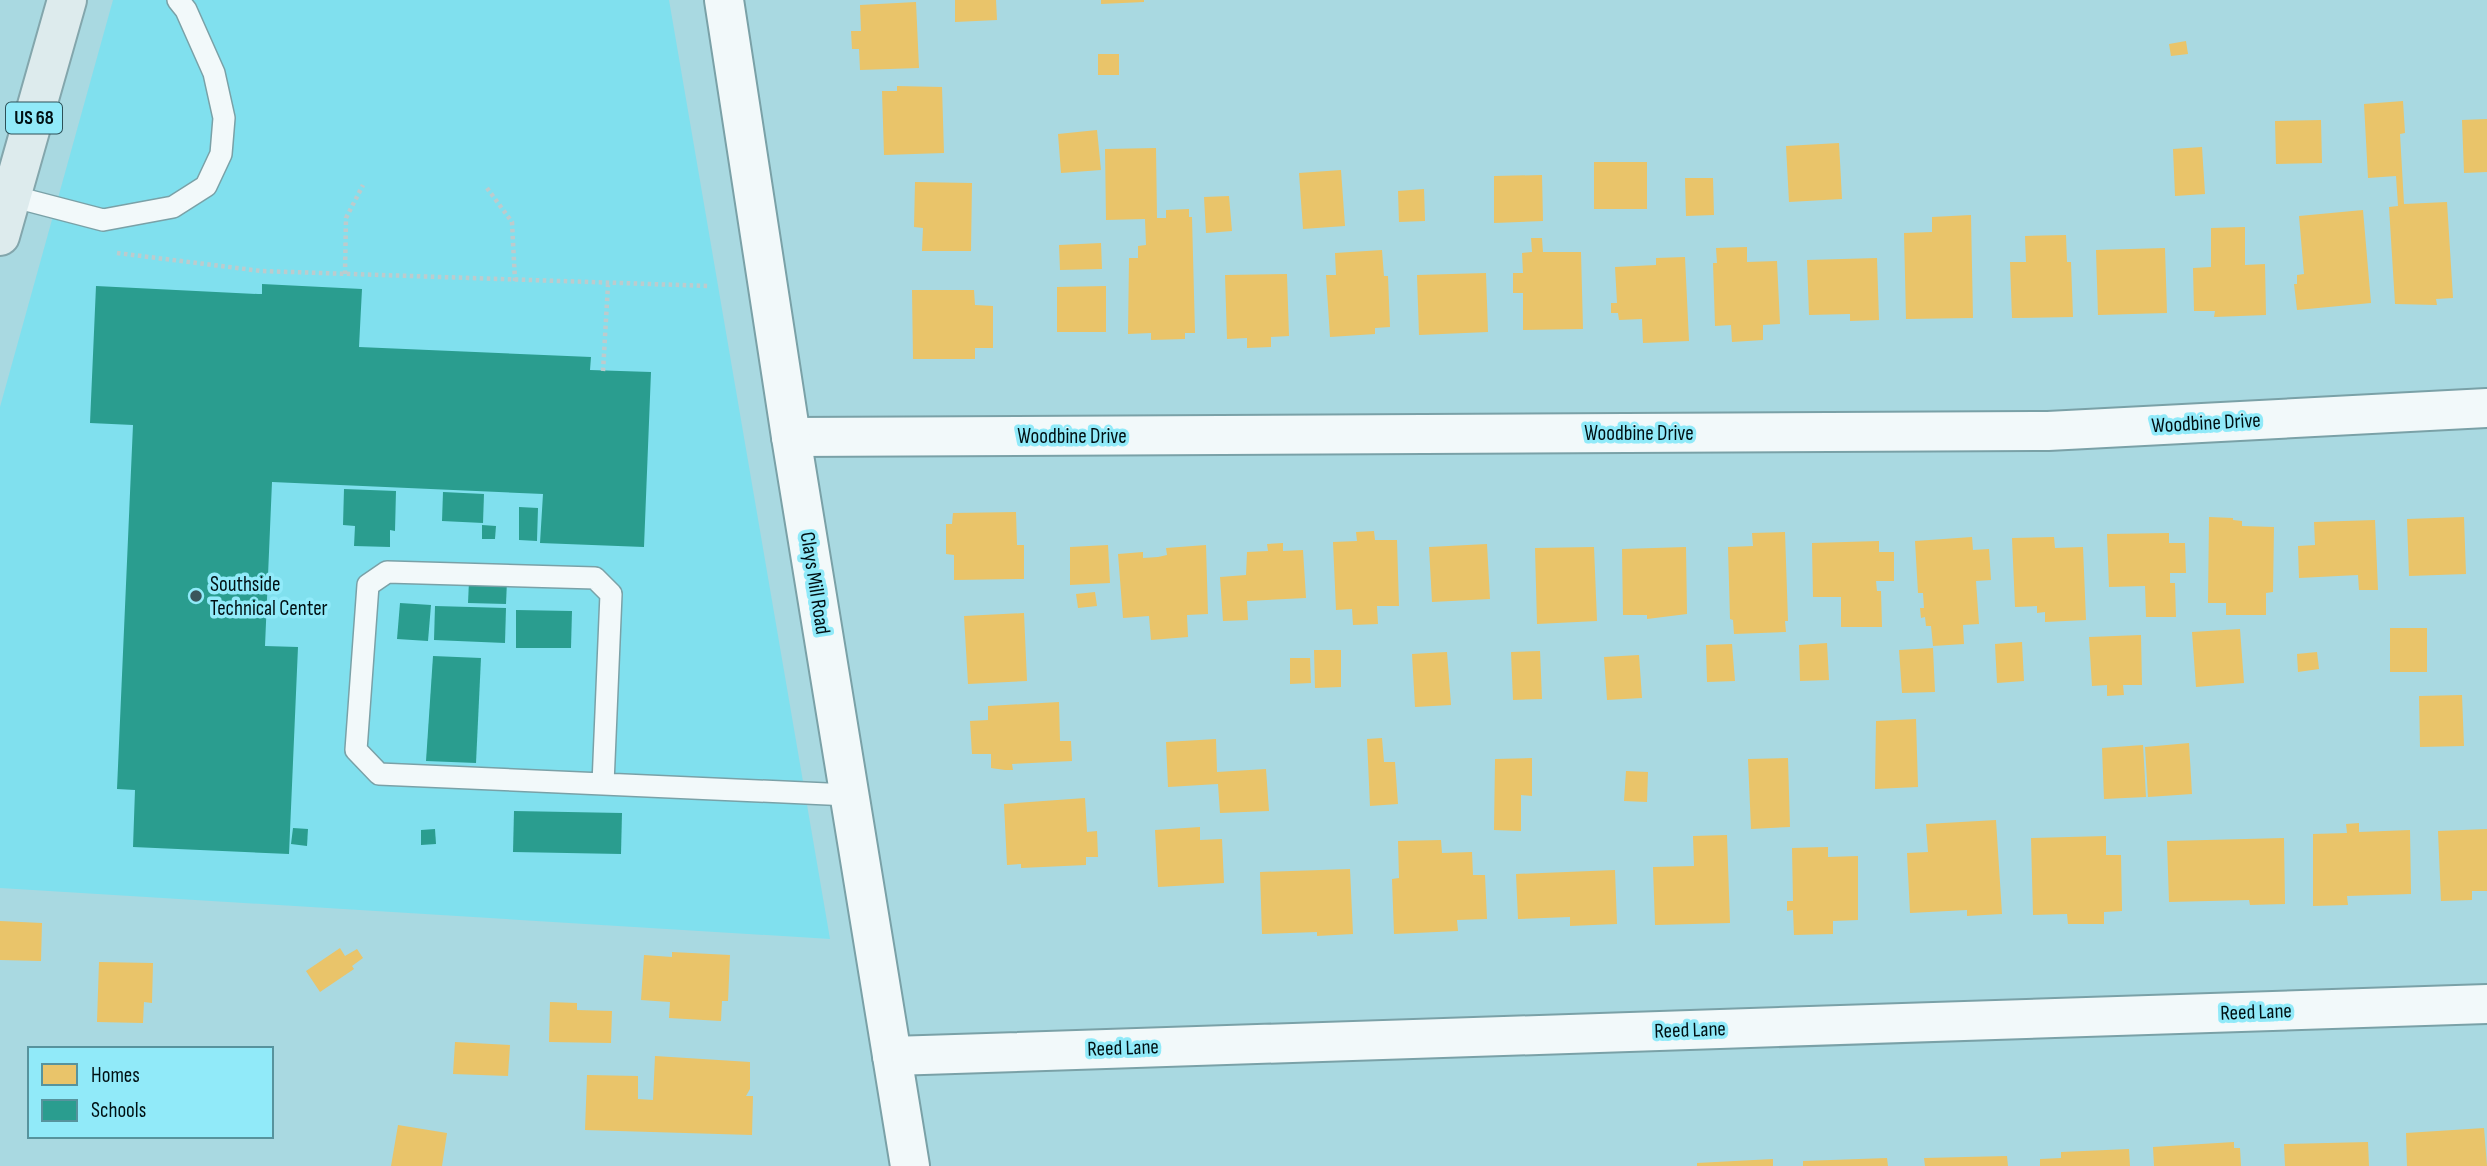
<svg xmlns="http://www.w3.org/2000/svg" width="2487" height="1166" font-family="'Sofia Sans Condensed',sans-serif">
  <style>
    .built { fill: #80e0ee }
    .homes { fill: #e9c46a }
    .schools { fill: #2a9d8f }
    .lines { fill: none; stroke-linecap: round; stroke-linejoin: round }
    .service-casing { stroke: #7aa1a7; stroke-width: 24 }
    .minor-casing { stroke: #7aa1a7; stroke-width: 42 }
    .secondary-casing { stroke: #7aa1a7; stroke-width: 42 }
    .primary-casing { stroke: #83a6ac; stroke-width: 42 }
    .path { stroke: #bdcbcd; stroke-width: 4.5; stroke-dasharray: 3.5 3.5; stroke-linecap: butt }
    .service { stroke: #f2f9fa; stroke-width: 21 }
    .minor { stroke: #f2f9fa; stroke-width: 38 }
    .secondary { stroke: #f2f9fa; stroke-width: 38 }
    .primary { stroke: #ddebed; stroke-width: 38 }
    .poi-dot { fill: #3b565b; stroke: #91eaf9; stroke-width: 2.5 }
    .labels { text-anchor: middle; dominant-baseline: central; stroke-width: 7; stroke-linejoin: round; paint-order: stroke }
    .shield { fill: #91eaf9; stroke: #2c5158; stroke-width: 2 }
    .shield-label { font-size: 19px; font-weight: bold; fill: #001013 }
    .street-label { font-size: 21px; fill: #001013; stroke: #91eaf9 }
    .poi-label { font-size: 21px; fill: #001013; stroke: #91eaf9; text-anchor: start }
  </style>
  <rect width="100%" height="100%" fill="#a9d9e1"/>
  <!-- built -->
  <path class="built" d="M113,0H669L830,939L0,888V407Z"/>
  <!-- homes -->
  <g class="homes">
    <path d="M955,0H996L997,20L955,22Z"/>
    <path d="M1101,0H1144V2L1101,4Z"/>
    <path d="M916,2L919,68L860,70L859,49H852L851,31H861L860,5Z"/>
    <path d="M2186,41L2188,54L2171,56L2169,44Z"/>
    <rect x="1098" y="54" width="21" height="21"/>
    <path d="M897,86L942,87L944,153L884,155L882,91H897Z"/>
    <path d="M2403,101L2405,133L2400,134L2404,204L2447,202L2453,298L2436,299L2437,305L2395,304L2389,207L2398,206L2396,176L2368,178L2364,104Z"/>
    <path d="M2487,119V172L2464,173L2462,120Z"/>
    <path d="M2321,120L2322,163L2276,164L2275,121Z"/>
    <path d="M1097,130L1101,170L1061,173L1058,134Z"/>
    <path d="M1839,143L1842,199L1789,202L1786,146Z"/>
    <path d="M2202,147L2205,194L2175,196L2173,149Z"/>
    <path d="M1156,148L1157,218H1166V210L1189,209V217H1192L1195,333H1185V339L1151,340V333L1128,334L1129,258H1138V246L1146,245L1145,219L1106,220L1105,149Z"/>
    <rect x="1594" y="162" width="53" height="47"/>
    <path d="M1341,170L1345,226L1303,229L1299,173Z"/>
    <path d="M1542,175L1543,221L1494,223V176Z"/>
    <path d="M1685,178H1713L1714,215L1686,216Z"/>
    <path d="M915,182L972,183L971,251H922L923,228L914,227Z"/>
    <path d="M1424,189L1425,221L1399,222L1398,191Z"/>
    <path d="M1229,196L1232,231L1206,233L1204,197Z"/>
    <path d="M2363,210L2371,303L2297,310L2294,284H2297V275L2304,274L2299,216Z"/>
    <path d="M1971,215L1973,318L1906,319L1904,233L1932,232V217Z"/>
    <path d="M2245,227V265L2265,264L2266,315L2214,317L2215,311H2194L2193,268L2211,267V228Z"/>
    <path d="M2066,235L2067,262H2071L2073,317L2012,318L2010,262H2026L2025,236Z"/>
    <path d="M1531,238H1542L1543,252H1581L1583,329L1523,330V293H1513V273H1523L1522,253L1532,252Z"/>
    <path d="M1101,243L1102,269L1060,270L1059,245Z"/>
    <path d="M1747,247V262L1777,261L1780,324L1763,325V340L1732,342L1731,325L1715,326L1713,263H1717L1716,248Z"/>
    <path d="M2165,248L2167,313L2098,315L2096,250Z"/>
    <path d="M1382,250L1384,276H1388L1390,327L1375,328V334L1330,337L1326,275H1336L1335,253Z"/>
    <path d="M1685,257L1689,341L1643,343L1642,319L1619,320L1618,313H1611V303H1617L1615,267L1656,265V258Z"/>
    <path d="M1877,258L1879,320L1850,321V314L1809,315L1807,260Z"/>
    <path d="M1486,273L1488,332L1419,335L1417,275Z"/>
    <path d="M1287,274L1289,336L1271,337V347L1247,348V338L1227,339L1225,275Z"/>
    <path d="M1106,286V332H1057V287Z"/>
    <path d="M912,290H974L975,305L993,306V348H975V359H913Z"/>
    <path d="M1016,512L1017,545H1024V579L954,580V555L946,554V524H952L953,513Z"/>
    <path d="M2209,517L2233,518V520L2242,521V526L2274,527L2273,592L2266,593V615H2226V603H2208Z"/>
    <path d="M2464,517L2466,574L2409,576L2407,519Z"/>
    <path d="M2375,520L2378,590H2359L2358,575L2299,578L2298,546L2315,545L2314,522Z"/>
    <path d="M1374,531L1375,540H1397L1399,606H1377L1378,624L1353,625L1352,609L1336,610L1333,542L1357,541L1356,532Z"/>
    <path d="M1785,532L1788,621H1785L1786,632L1734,634L1733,620L1730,619L1728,547L1753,546L1752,533Z"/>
    <path d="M2169,533V543H2185L2186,573H2170V583H2175L2176,617H2146L2145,586L2109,587L2107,534Z"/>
    <path d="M1972,537L1973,550L1989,549L1991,580L1976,581L1979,624L1963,625L1964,644L1933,646L1931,626H1926L1925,617L1921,618L1920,608H1924L1923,593H1918L1915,541Z"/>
    <path d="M2054,537L2055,548L2083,547L2086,620L2045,622V612L2037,613V606L2015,607L2012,538Z"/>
    <path d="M1879,541V552H1894V581H1876L1877,591H1881L1882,627H1841V597H1813L1812,543Z"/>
    <path d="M1283,543V551L1303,550L1306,598L1247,601L1248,620L1223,621L1220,577L1246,575L1247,552L1268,551L1267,544Z"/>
    <path d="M1487,544L1490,599L1432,602L1429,547Z"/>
    <path d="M1108,545L1110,583L1070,585V547Z"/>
    <path d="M1206,545L1208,614L1187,615L1188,637L1151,640L1149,616L1123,618L1118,554L1143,552V558L1158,557L1167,555L1166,548Z"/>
    <path d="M1594,547L1597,621L1537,624L1535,548Z"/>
    <path d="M1686,547L1687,614L1647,619V615H1623L1622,549Z"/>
    <path d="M1095,592L1097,606L1078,608L1076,594Z"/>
    <path d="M1024,613L1027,681L968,684L964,616Z"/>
    <rect x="2390" y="628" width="37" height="44"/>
    <path d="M2240,629L2244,683L2196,687L2192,632Z"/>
    <path d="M2141,635L2142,685H2123L2124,695L2107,696V685L2092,686L2089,637Z"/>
    <path d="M2022,642L2024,681L1997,683L1995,644Z"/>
    <path d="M1827,643L1829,680L1800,681L1799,645Z"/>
    <path d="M1732,644L1735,681L1707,682L1706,645Z"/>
    <path d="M1933,648L1935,692L1902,693L1899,650Z"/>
    <path d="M1314,650H1341V687L1315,688Z"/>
    <path d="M1540,651L1542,699L1513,700L1511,652Z"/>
    <path d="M1447,652L1451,705L1415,707L1412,654Z"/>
    <path d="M2317,652L2319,669L2298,672L2297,654Z"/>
    <path d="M1639,655L1642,698L1607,700L1604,657Z"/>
    <path d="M1290,658H1310L1311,683L1290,684Z"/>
    <path d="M2462,695L2464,746L2420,747L2419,696Z"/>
    <path d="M1059,702L1060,741H1071L1072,761L1012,764L1013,770H1005L991,768V754H972L970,721L988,720V706Z"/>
    <path d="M1916,719L1918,787L1875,789L1876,721Z"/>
    <path d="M1382,738L1384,762H1395L1398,804L1370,806L1367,739Z"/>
    <path d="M1216,739L1217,772L1266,769L1269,811L1220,813L1218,784L1168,787L1166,742Z"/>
    <path d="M2189,743L2192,794L2148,797L2145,747Z"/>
    <path d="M2143,745L2146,797L2104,799L2102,748Z"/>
    <path d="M1532,758V796L1521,795V831L1494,830L1495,759Z"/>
    <path d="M1788,758L1790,827L1751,829L1748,759Z"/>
    <path d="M1626,771L1648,772L1647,802L1624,801Z"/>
    <path d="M1085,798L1087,832L1097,831L1098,857H1086V865L1021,868V864L1007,865L1004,804Z"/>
    <path d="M1996,820L2002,914L1967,916V910L1910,913L1907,853L1928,852L1926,824Z"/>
    <path d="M2359,823V832L2410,830L2411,894L2347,896L2348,905L2313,906V834L2347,833L2346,824Z"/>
    <path d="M1200,827V840L1222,839L1224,883L1158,887L1155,830Z"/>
    <path d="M2487,829V891H2472V900L2441,901L2438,831Z"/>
    <path d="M1727,835L1730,923L1655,925L1653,867L1694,866L1693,836Z"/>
    <path d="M2106,836V855H2121L2122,911L2104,912V924H2068L2067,914L2033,915L2031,838Z"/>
    <path d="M2284,838L2285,904L2250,905L2249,900L2169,902L2167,841Z"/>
    <path d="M1441,840L1442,853L1472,852L1473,875H1485L1487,919L1457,920L1458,931L1394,934L1392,879L1399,878L1398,841Z"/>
    <path d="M1828,847V857L1858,856V920L1833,921V934L1794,935L1793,910L1787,911V901H1793L1792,848Z"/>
    <path d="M1350,869L1353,934L1317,936V932L1262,934L1260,872Z"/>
    <path d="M1615,870L1617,924L1570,926V917L1518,919L1516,874Z"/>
    <path d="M0,921L42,923L41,961L0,960Z"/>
    <path d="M340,948L345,956L357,949L363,958L352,966L354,969L320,992L306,971Z"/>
    <path d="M672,952L730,955L728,1001H722L721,1021L669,1018L670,1002L641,1000L644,955L672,957Z"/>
    <path d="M99,962L153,963L152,1003L144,1002L143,1023L97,1022Z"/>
    <path d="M550,1002L577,1003V1010L612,1011L611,1043L549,1042Z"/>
    <path d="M455,1042L510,1045L508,1076L453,1074Z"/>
    <path d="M655,1056L750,1062V1089L746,1096H753L752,1135L585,1130L587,1075L638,1076V1099L653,1100Z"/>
    <path d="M398,1125L447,1133L442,1166H391Z"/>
    <path d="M2484,1128L2487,1166H2407L2406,1133Z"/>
    <path d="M2234,1142V1148H2240L2241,1166H2154L2153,1147Z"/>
    <path d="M2368,1142L2369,1166H2285L2284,1144Z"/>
    <path d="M2129,1149L2130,1166H2040V1159L2061,1158V1152Z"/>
    <path d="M2007,1156L2008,1166H1925L1924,1158Z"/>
    <path d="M1887,1158L1888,1166H1803V1161Z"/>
    <path d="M1773,1159V1166H1697V1163Z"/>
  </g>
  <!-- schools -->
  <g class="schools">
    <path d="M262,284L362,289L359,347L591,357L590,370L651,372L644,547L540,543L543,494L272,482L265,646L298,647L289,854L133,847L135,790L117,789L133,425L90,423L96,286L258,294H262Z"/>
    <path d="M344,489L396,491L395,531L390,530V547L354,546L355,526L343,525Z"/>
    <path d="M443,492L484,494L483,523L442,521Z"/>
    <path d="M519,507L538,508L537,541L519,540Z"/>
    <path d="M482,525L496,526L495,539H482Z"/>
    <path d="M469,581H507L506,604L468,603Z"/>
    <path d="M400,603L431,605L428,641L397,639Z"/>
    <path d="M435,606L506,608L505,643L434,640Z"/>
    <path d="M516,610L572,611L571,648H516Z"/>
    <path d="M433,656L481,658L476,763L426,761Z"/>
    <path d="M514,811L622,813L621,854L513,852Z"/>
    <path d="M293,828L308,829L307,846L291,844Z"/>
    <path d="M435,829L436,844L421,845V830Z"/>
  </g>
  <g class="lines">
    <!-- service casing -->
    <g class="service-casing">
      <g id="service">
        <path d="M11,196L103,220L173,207L206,186L221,154L224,118L214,73L186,10L178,0"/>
        <path d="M603,784L611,594L595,578L387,572L368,585L356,750L379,774L849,795"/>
      </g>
    </g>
    <!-- minor casing -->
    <g class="minor-casing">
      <g id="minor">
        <path d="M791,437L2048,431L2487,408"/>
        <path d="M892,1056L2487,1004"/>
      </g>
    </g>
    <!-- secondary casing -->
    <g class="secondary-casing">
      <path id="secondary" d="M724,0L791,437L910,1166"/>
    </g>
    <!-- primary casing -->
    <g class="primary-casing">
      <path id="primary" d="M0,236L67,0"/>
    </g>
    <!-- path -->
    <g class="path">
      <path d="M487,188L512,222L515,281"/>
      <path d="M117,253L261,271L710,286"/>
      <path d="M345,274L346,218L363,185"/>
      <path d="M603,371L608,285"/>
    </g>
    <!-- service -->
    <use href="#service" class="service"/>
    <!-- minor -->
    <use href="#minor" class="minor"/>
    <!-- secondary -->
    <use href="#secondary" class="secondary"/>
    <!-- primary -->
    <use href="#primary" class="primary"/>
  </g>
  <!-- markers -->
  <circle class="poi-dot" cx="196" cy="596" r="7"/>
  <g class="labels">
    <!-- shield labels -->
    <rect class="shield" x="6" y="102.5" width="56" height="31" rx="5"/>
    <g class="shield-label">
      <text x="34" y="118">US 68</text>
    </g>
    <!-- street labels -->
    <g class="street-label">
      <text transform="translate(2206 423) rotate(-3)">Woodbine Drive</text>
      <text x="1639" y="433">Woodbine Drive</text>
      <text x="1072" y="436">Woodbine Drive</text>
      <text transform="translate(815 583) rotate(81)">Clays Mill Road</text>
      <text transform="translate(2256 1012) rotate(-2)">Reed Lane</text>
      <text transform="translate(1690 1030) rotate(-2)">Reed Lane</text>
      <text transform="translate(1123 1048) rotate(-2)">Reed Lane</text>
    </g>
    <!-- poi labels -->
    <g class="poi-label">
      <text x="210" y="584">Southside<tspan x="210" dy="24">Technical Center</tspan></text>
    </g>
  </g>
  <!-- legend -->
  <rect x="28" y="1047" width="245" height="91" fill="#91eaf9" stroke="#57939d" stroke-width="2"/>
  <rect x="42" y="1064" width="35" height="21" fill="#e9c46a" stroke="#57939d" stroke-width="2"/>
  <text x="91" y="1082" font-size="21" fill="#001013">Homes</text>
  <rect x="42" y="1100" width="35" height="21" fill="#2a9d8f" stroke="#57939d" stroke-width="2"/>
  <text x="91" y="1117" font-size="21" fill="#001013">Schools</text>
</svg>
